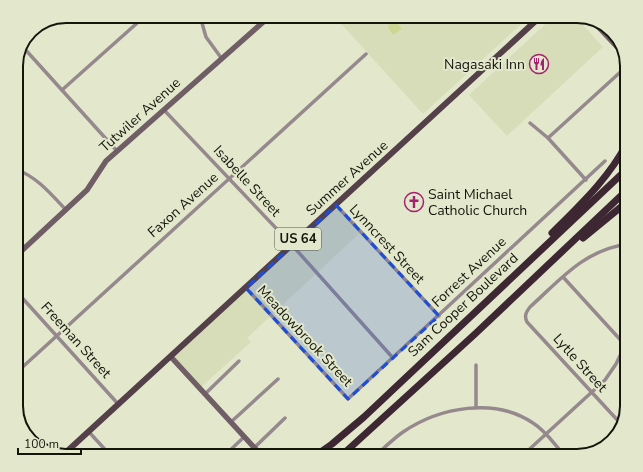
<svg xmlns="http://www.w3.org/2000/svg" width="643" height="472" font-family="'Nunito Sans',sans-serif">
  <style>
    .built { fill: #d7ddb9 }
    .green { fill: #ced792 }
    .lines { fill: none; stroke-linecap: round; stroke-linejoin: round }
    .street { stroke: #95898e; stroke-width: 3.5 }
    .secondary { stroke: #705e66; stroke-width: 5.5 }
    .primary { stroke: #544049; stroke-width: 6 }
    .highway { stroke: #3d2732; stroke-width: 7 }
    .marked { fill: #1d4ed8; fill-opacity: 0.2; stroke: #1d4ed8; stroke-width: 3; stroke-dasharray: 8 5; stroke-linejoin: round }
    .labels { text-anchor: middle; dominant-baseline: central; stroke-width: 4; stroke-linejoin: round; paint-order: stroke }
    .shield { fill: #e3e8cc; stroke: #525445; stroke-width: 1 }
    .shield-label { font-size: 13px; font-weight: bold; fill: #14150b }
    .poi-label { font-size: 14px; fill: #14150b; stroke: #e3e8cc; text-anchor: end }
    .street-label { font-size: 14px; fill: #14150b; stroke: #e3e8cc }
    .rim { fill: none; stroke: #14150b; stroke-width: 2 }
  </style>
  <rect width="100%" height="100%" fill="#e3e8cc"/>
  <!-- built -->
  <g class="built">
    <path d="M334,16H530L423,114Z"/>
    <path d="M554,16H575L603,47L507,136L469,95Z"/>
    <path d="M336,205L361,232L247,338L251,342L200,388L171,357Z"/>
  </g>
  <!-- green -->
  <path class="green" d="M396,21L402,29L393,35L388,27L390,23H393Z"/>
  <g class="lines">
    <!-- street -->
    <g class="street">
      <path d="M133,16L138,22"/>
      <path d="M200,16L206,37L222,59"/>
      <path d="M23,47L117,151"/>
      <path d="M62,90L145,16"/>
      <path d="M164,110L292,245L393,358"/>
      <path d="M530,123L548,138L586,180"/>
      <path d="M548,138L627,66"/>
      <path d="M16,169C38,178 50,193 66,210"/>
      <path d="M336,205L439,316"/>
      <path d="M627,218L626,221L627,225"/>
      <path d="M563,277L626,346"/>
      <path d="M246,288L348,399L605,161"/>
      <path d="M16,291L119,405"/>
      <path d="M476,365V407"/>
      <path d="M16,373L366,54"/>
      <path d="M205,394L239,361"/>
      <path d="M231,422L278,379"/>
      <path d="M621,424L527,322C524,316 526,312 530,307C561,279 583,251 627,244"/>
      <path d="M89,432L111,456"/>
      <path d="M254,448L285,418"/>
      <path d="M224,456L244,437"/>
      <path d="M375,456C384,448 393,439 403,432C440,407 495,397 533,423C546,431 555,445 565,456"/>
      <path d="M522,456L605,380L616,364L627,341"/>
    </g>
    <!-- secondary -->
    <g class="secondary">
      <path d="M593,21L625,55"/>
      <path d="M16,256L87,190L106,161L270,16"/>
      <path d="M171,357L262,456"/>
    </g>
    <!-- primary -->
    <path class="primary" d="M63,455L541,16"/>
    <!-- highway -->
    <g class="highway">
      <path d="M552,233C580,205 609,178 627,143"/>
      <path d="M583,238L627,202"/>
      <path d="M315,456L332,444L364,417L627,169"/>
      <path d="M341,456L475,334L627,190"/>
    </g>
  </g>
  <!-- marked area -->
  <path class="marked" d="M336,205L439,316L348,399L246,288Z"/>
  <!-- icons -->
  <defs>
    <g id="restaurant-ring" transform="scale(1)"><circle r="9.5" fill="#e3e8cc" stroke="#a42170" stroke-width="1.5"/><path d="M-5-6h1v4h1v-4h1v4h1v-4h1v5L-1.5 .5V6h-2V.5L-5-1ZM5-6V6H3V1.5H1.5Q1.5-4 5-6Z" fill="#a42170"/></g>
    <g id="church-ring" transform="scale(1)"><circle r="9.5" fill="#e3e8cc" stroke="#a42170" stroke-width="1.5"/><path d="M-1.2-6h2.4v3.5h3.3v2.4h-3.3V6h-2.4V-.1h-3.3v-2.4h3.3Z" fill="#a42170"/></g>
  </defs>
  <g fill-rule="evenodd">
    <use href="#restaurant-ring" x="539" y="64"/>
    <use href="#church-ring" x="414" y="202"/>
  </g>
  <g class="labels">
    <!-- shield labels -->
    <rect class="shield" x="275" y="228" width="46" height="22" rx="3"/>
    <g class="shield-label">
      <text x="298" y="239">US 64</text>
    </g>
    <!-- poi labels -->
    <g class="poi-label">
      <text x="525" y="64">Nagasaki Inn</text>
      <text x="428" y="194" text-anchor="start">Saint Michael<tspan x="428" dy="16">Catholic Church</tspan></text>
    </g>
    <!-- street labels -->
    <g class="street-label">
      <text transform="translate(140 115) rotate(-42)">Tutwiler Avenue</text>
      <text transform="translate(347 178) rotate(-42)">Summer Avenue</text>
      <text transform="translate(247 181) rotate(47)">Isabelle Street</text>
      <text transform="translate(183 205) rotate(-42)">Faxon Avenue</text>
      <text transform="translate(387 244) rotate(47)">Lynncrest Street</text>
      <text transform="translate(469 272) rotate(-43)">Forrest Avenue</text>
      <text transform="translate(463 305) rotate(-43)">Sam Cooper Boulevard</text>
      <text transform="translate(305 336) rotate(47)">Meadowbrook Street</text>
      <text transform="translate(76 340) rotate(48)">Freeman Street</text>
      <text transform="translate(580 363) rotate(48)">Lytle Street</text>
    </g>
  </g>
  <!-- crop -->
  <path d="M0 0H643V472H0ZM66 23H577A43 43 0 0 1 620 66V406A43 43 0 0 1 577 449H66A43 43 0 0 1 23 406V66A43 43 0 0 1 66 23Z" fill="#e3e8cc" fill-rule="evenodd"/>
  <path class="rim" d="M66 23H577A43 43 0 0 1 620 66V406A43 43 0 0 1 577 449H66A43 43 0 0 1 23 406V66A43 43 0 0 1 66 23Z"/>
  <!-- scale -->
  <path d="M18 448v6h63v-6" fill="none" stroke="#14150b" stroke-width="2"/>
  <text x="24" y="448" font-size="12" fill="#14150b" stroke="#e3e8cc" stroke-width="3" paint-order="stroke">100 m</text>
</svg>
